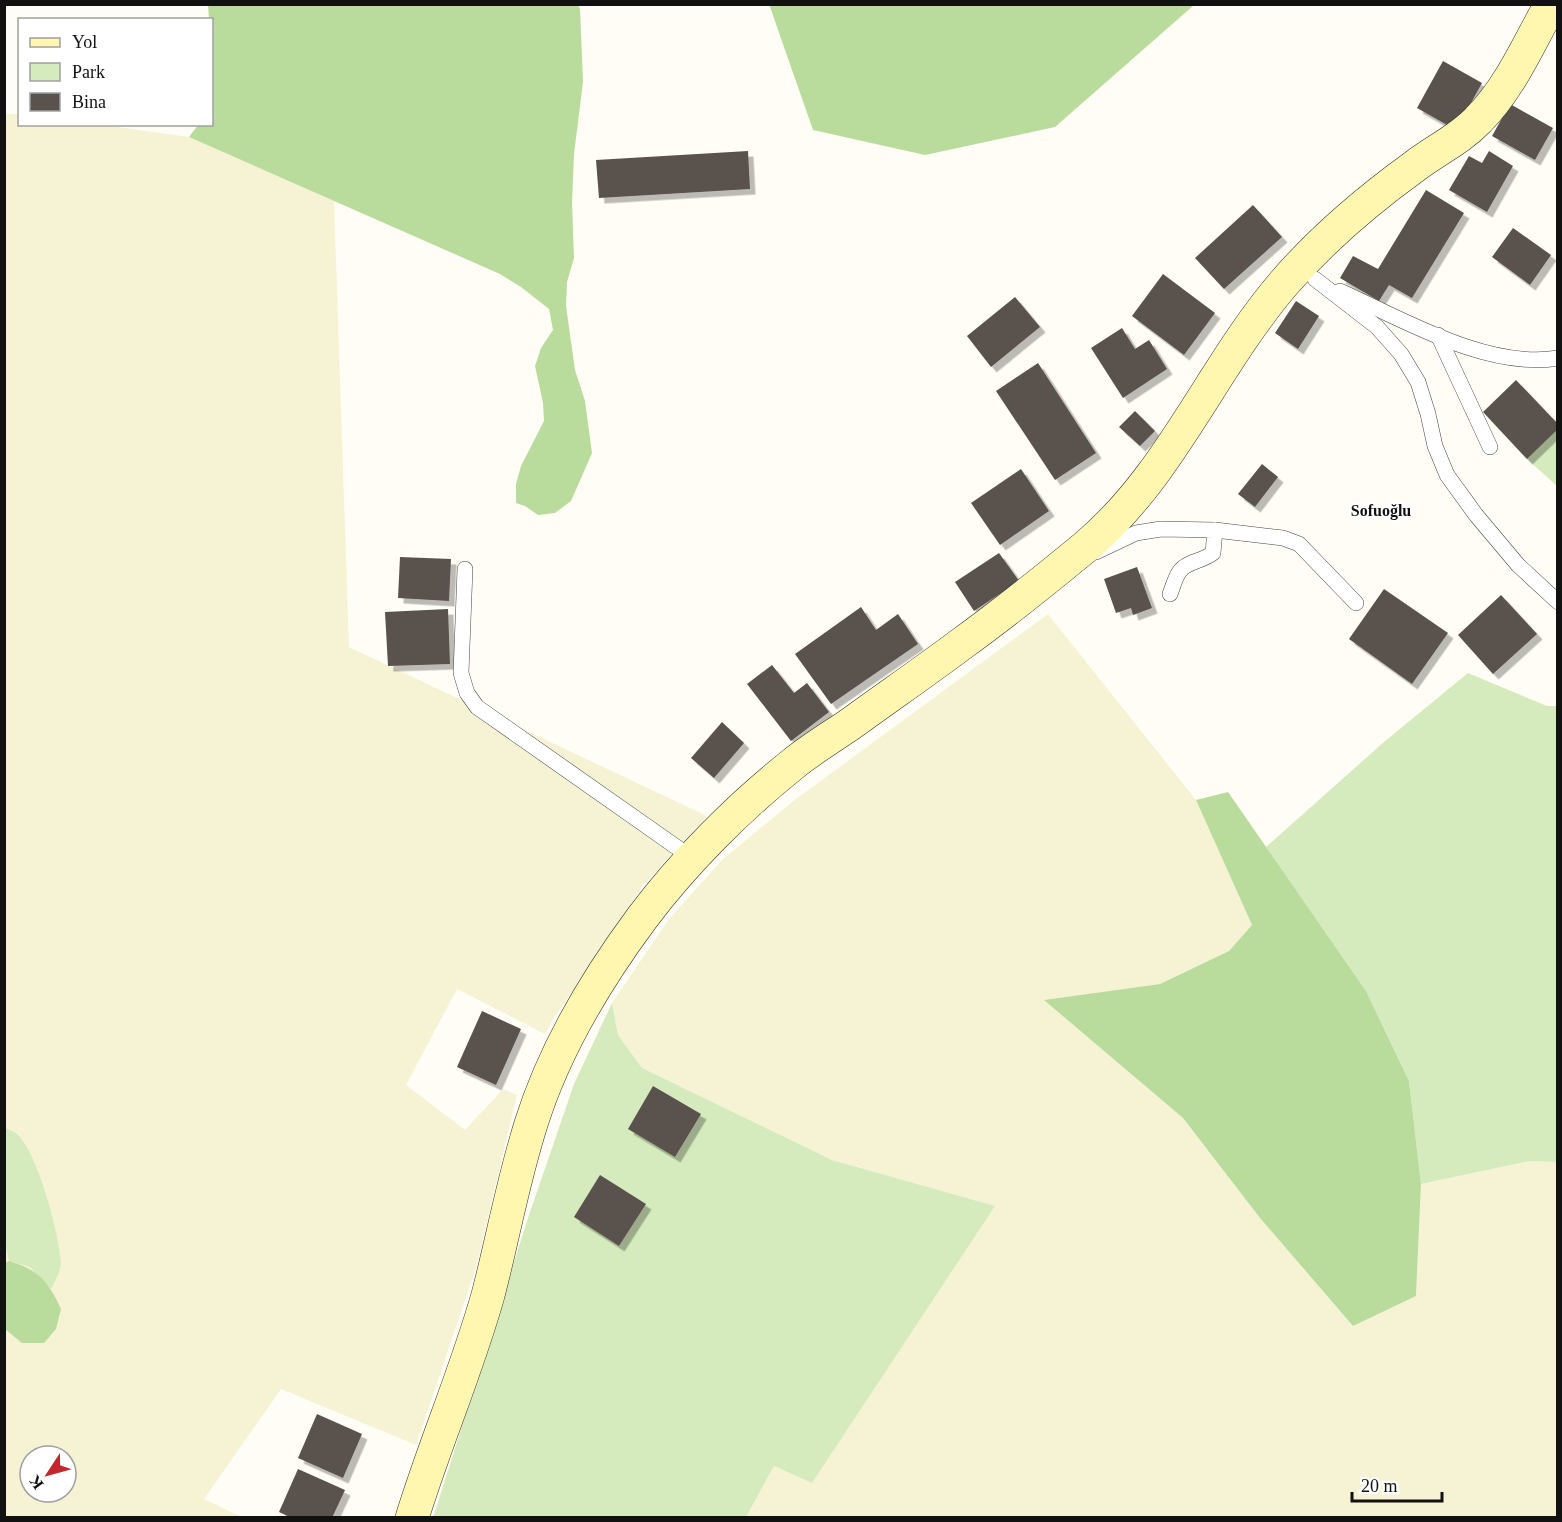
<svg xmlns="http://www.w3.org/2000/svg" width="1562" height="1522" font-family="'Times New Roman',serif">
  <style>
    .farmland { fill: #f6f3d4; fill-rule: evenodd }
    .green { fill: #d5ebbd }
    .forest { fill: #b9dc9c }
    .building { fill: #5a524d; filter: url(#shadow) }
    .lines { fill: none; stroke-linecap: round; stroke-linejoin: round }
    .lane-casing { stroke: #444; stroke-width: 16 }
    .secondary-casing { stroke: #333; stroke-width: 34 }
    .lane { stroke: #fff; stroke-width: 15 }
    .secondary { stroke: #fff6b0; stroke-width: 33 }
    .labels { text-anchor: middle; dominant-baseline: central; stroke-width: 6; stroke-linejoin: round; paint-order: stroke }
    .neighbourhood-label { font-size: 16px; font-weight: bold; fill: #111; stroke: #fff }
  </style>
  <defs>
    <filter id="shadow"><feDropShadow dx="5.5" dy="5.5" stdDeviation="0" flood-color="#0004"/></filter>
  </defs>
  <rect width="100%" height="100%" fill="#fffdf5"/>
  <!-- farmland -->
  <g class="farmland">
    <path d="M4,114H19L20,124L103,125L189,137L334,201L349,647L707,816L644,884L585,974L553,1019L545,1034L457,989L406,1085L465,1130L503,1089L517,1095L476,1268L416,1445L281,1389L204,1499L242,1517H5ZM30,1456H66V1492H30Z"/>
    <path d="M1048,614L1196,800L1252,925L1229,951L1160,984L1045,1000L1183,1118L1260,1218L1353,1326L1416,1296L1421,1184L1530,1161L1557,1162V1517H746L774,1466L812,1483L994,1206L832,1160L642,1068L618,1035L612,1003L669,919L723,859L796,799Z"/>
  </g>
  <!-- green -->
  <g class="green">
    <path d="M1557,429V486L1527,459Z"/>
    <path d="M1468,673L1547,706H1557V1162L1530,1161L1421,1184L1409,1081L1366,991L1266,847L1384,742Z"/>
    <path d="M612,1003L618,1035L642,1068L832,1160L995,1206L812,1483L774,1466L746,1517L433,1518L527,1221L574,1084Z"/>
    <path d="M5,1128C9,1130 14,1131 17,1134C38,1153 59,1234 61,1262C61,1271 55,1281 51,1289L30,1267L9,1261L5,1242Z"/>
  </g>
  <!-- forest -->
  <g class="forest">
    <path d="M769,4H1194V5L1055,127L925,155L813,130Z"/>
    <path d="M208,5H578L580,9L583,82L574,154L572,203L574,258L567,282L566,306L575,370L585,401L592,453L571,501L555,513L538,515L525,506L516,503V484L521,466L544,421L543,403L535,366L541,348L553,330L549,309L521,287L500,274L189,137L198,125L212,124V20L209,19Z"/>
    <path d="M1228,792L1366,991L1409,1081L1421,1184L1416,1296L1353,1326L1260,1218L1183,1118L1044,1000L1160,984L1229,951L1252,925L1196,800Z"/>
    <path d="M9,1261C39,1270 48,1281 61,1309L56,1329L44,1343H22L5,1329V1263Z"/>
  </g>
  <!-- building -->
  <g class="building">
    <path d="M1443,61L1482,83L1456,130L1417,108Z"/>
    <path d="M1510,104L1553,128L1535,160L1492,136Z"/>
    <path d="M748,151L750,189L599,198L596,160Z"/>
    <path d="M1489,151L1513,166L1487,212L1449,190L1469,156L1482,163Z"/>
    <path d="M1426,190L1464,213L1412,298L1389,285L1379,301L1340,278L1353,256L1378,269Z"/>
    <path d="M1253,205L1282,237L1224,289L1195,258Z"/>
    <path d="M1513,228L1551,255L1530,285L1492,257Z"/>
    <path d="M1163,274L1215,313L1184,355L1132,316Z"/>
    <path d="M1015,297L1040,327L991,367L967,336Z"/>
    <path d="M1296,301L1319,316L1298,349L1275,333Z"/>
    <path d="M1122,328L1135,349L1149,340L1167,369L1123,398L1091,348Z"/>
    <path d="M1038,363L1096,453L1055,480L996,391Z"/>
    <path d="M1516,380L1558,424V429L1527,459L1483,412Z"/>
    <path d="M1135,411L1155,431L1140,446L1119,427Z"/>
    <path d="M1262,464L1278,477L1255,507L1238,494Z"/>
    <path d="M1021,469L1049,511L1000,545L971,503Z"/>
    <path d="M999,553L1019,581L974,611L955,582Z"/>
    <path d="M400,557L451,559L449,601L398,598Z"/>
    <path d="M1137,567L1152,608L1133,615L1131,608L1116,613L1104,579Z"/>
    <path d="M1384,589L1448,633L1412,684L1349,639Z"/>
    <path d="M1501,595L1537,634L1493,674L1458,635Z"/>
    <path d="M861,607L876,630L898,614L918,644L831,704L795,654Z"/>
    <path d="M448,609L450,664L388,666L385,612Z"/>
    <path d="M772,665L794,693L807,683L829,712L791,741L747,684Z"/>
    <path d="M722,722L744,743L714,778L691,758Z"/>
    <path d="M482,1011L521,1029L496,1085L457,1067Z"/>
    <path d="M653,1086L701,1114L675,1157L628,1129Z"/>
    <path d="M600,1175L646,1204L619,1246L574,1217Z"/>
    <path d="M317,1414L362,1434L343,1478L298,1458Z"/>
    <path d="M298,1469L345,1490L332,1518H292L279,1512Z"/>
  </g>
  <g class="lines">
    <!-- lane casing -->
    <g class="lane-casing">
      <g id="lane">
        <path d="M1315,279L1377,327L1401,354L1418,382L1428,414L1435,446L1447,475L1476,515L1518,565L1558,602"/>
        <path d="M1340,291C1402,319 1488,370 1558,358"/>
        <path d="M1438,335L1490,447"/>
        <path d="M1215,530L1283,538L1299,544L1356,603"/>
        <path d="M1096,552L1136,533L1161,529L1215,530L1213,553C1203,561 1186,562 1180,571C1175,577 1173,587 1170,594"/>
        <path d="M465,569L461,673L467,693L477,707L692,858"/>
      </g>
    </g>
    <!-- secondary casing -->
    <g class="secondary-casing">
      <path id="secondary" d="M412,1518C435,1443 467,1370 488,1295C503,1238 513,1180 531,1124C554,1050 596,980 642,918C683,863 739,807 793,764C810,750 830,738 849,725C886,698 924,672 960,645C1003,614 1044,581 1084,548C1171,476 1211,368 1284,283C1322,239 1368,200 1415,166C1436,150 1460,139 1478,120C1510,88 1529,43 1551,4"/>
    </g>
    <!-- lane -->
    <use href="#lane" class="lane"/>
    <!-- secondary -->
    <use href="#secondary" class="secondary"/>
  </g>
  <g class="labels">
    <!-- neighbourhood labels -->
    <g class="neighbourhood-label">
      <text x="1381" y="510">Sofuoğlu</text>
    </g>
  </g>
  <!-- border -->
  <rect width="1562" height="1522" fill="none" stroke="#111111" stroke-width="12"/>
  <!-- legend -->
  <rect x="18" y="18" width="195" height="108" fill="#ffffff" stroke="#a0a0a0" stroke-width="1.5"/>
  <rect x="30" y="38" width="30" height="9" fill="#fff6b0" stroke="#a0a0a0" stroke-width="1.5"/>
  <text x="72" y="48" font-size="18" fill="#111111">Yol</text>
  <rect x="30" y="63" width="30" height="18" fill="#d5ebbd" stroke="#a0a0a0" stroke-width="1.5"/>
  <text x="72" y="78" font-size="18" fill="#111111">Park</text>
  <rect x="30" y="93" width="30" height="18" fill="#5a524d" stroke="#a0a0a0" stroke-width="1.5"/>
  <text x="72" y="108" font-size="18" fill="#111111">Bina</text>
  <!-- north arrow -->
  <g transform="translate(48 1474) rotate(234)"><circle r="28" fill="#ffffff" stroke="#a0a0a0" stroke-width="1.5"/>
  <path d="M0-4.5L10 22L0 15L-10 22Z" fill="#c4262e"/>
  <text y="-9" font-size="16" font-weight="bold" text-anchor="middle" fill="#111111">K</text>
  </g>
  <!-- scale -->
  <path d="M1352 1492v9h90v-9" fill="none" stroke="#111111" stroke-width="3"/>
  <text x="1361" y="1492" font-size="18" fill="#111111" stroke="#ffffff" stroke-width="4.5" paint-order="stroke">20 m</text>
</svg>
